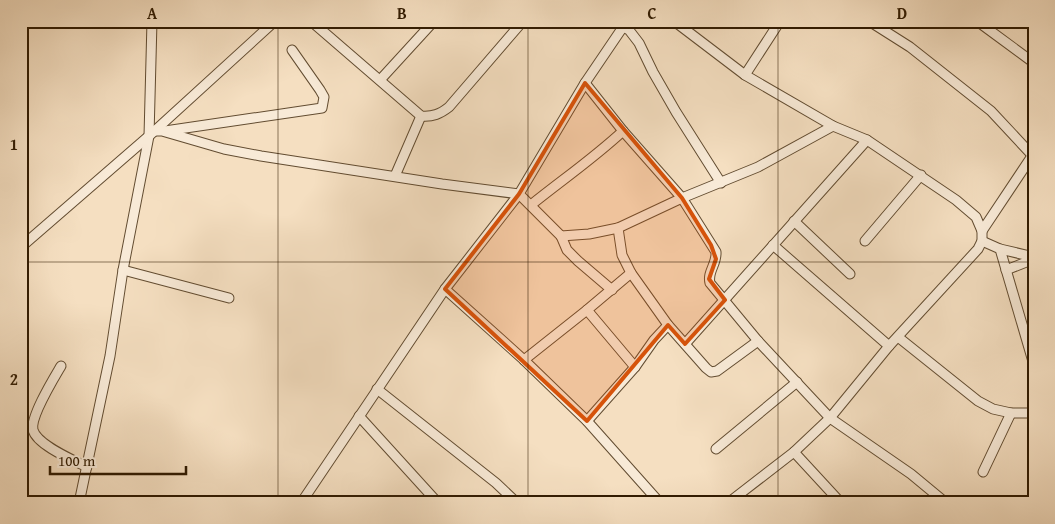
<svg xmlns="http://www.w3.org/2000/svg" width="1055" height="524" font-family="'Gentium Book Plus',serif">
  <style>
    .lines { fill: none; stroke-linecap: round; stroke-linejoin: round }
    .minor-casing { stroke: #624c31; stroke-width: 11 }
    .minor { stroke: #f8ead7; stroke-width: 9 }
    .marked { fill: #d6530b; fill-opacity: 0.2; stroke: #d6530b; stroke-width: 4; stroke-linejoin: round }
    .grid { fill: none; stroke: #311b01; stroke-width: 1; stroke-opacity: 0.55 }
    .neatline { fill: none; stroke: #311b01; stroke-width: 2 }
    .grid-label { font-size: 16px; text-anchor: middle; font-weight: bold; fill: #311b01 }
  </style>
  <rect width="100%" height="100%" fill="#f5dfc1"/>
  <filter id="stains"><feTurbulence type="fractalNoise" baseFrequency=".004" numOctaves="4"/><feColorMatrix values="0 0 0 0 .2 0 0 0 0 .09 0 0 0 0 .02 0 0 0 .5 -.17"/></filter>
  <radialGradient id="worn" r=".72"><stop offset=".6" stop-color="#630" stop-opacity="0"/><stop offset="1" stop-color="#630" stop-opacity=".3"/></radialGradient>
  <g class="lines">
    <!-- minor casing -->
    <g class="minor-casing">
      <g id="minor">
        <path d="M311,21L421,116C433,117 440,114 449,107L523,21"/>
        <path d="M674,21L745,75L833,126L867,140L956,200L976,217L982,231V241L978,249L889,346L830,418L794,452L728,503"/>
        <path d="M869,21L910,47L991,111L1032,155"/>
        <path d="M977,21L1034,63"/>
        <path d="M623,27L629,30L639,43L653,72L676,112L721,183"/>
        <path d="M745,75L780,21"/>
        <path d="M380,80L434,21"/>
        <path d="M585,83L623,131L682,198L716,252C717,264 707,272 710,283L758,341L830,418L911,474L946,503"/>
        <path d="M153,131H162L224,149L261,156L442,184L519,194L561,236L589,234L618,228L682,198L758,167L833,126"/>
        <path d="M165,131L322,108L324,97L320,90L292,50"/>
        <path d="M395,176L421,116"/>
        <path d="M531,205C562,180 594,158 623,131"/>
        <path d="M794,221L850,274"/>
        <path d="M618,228L622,255L631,273L668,325L706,368L711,372L717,371L758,341"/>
        <path d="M982,231L1034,153"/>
        <path d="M561,236L567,250L578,261L612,290"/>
        <path d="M865,241L921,175"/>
        <path d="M982,241L1000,249L1034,365"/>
        <path d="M773,245L889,346"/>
        <path d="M21,247L149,136L275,21"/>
        <path d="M1000,249L1034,257"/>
        <path d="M123,270L229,298"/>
        <path d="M1006,270L1034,259"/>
        <path d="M445,289L524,360L587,421L660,503"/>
        <path d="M587,310L635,367"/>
        <path d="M898,337L978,401L993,409L1011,413H1034"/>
        <path d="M685,344L867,140"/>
        <path d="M524,360L587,310L631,273"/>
        <path d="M61,366C54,378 30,417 33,430C37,445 73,460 87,467"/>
        <path d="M377,389L496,483L517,503"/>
        <path d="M359,416L438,503"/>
        <path d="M587,421L635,367L654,340L668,325"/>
        <path d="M716,449L797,382"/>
        <path d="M794,452L841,503"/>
        <path d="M983,472L1011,413"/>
        <path d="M79,503L110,356L123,270L149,136L152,21"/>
        <path d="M301,503L445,289L519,194L585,83L627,21"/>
      </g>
    </g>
    <!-- minor -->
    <use href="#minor" class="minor"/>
  </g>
  <!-- marked area -->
  <path class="marked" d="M585,83L682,198L711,245L716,259L709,279L725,300L685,344L668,325L587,421L445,289L519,194Z"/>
  <!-- grid -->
  <path class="grid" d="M278,21V503M528,21V503M778,21V503M21,262H1034"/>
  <!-- margin -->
  <rect width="1055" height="524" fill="none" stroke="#f5dfc1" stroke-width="55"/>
  <!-- scale -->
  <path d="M50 466v8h136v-8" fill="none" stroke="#311b01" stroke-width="2.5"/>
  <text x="58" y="466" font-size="15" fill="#311b01" stroke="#f8ead7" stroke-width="4" paint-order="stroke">100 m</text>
  <rect x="28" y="28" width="1000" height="468" class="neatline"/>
  <g class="grid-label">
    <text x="152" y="19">A</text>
    <text x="402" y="19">B</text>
    <text x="652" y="19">C</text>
    <text x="902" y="19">D</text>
    <text x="14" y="150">1</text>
    <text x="14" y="385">2</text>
  </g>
  <rect width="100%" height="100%" filter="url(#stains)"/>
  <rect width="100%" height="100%" fill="url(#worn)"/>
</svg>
